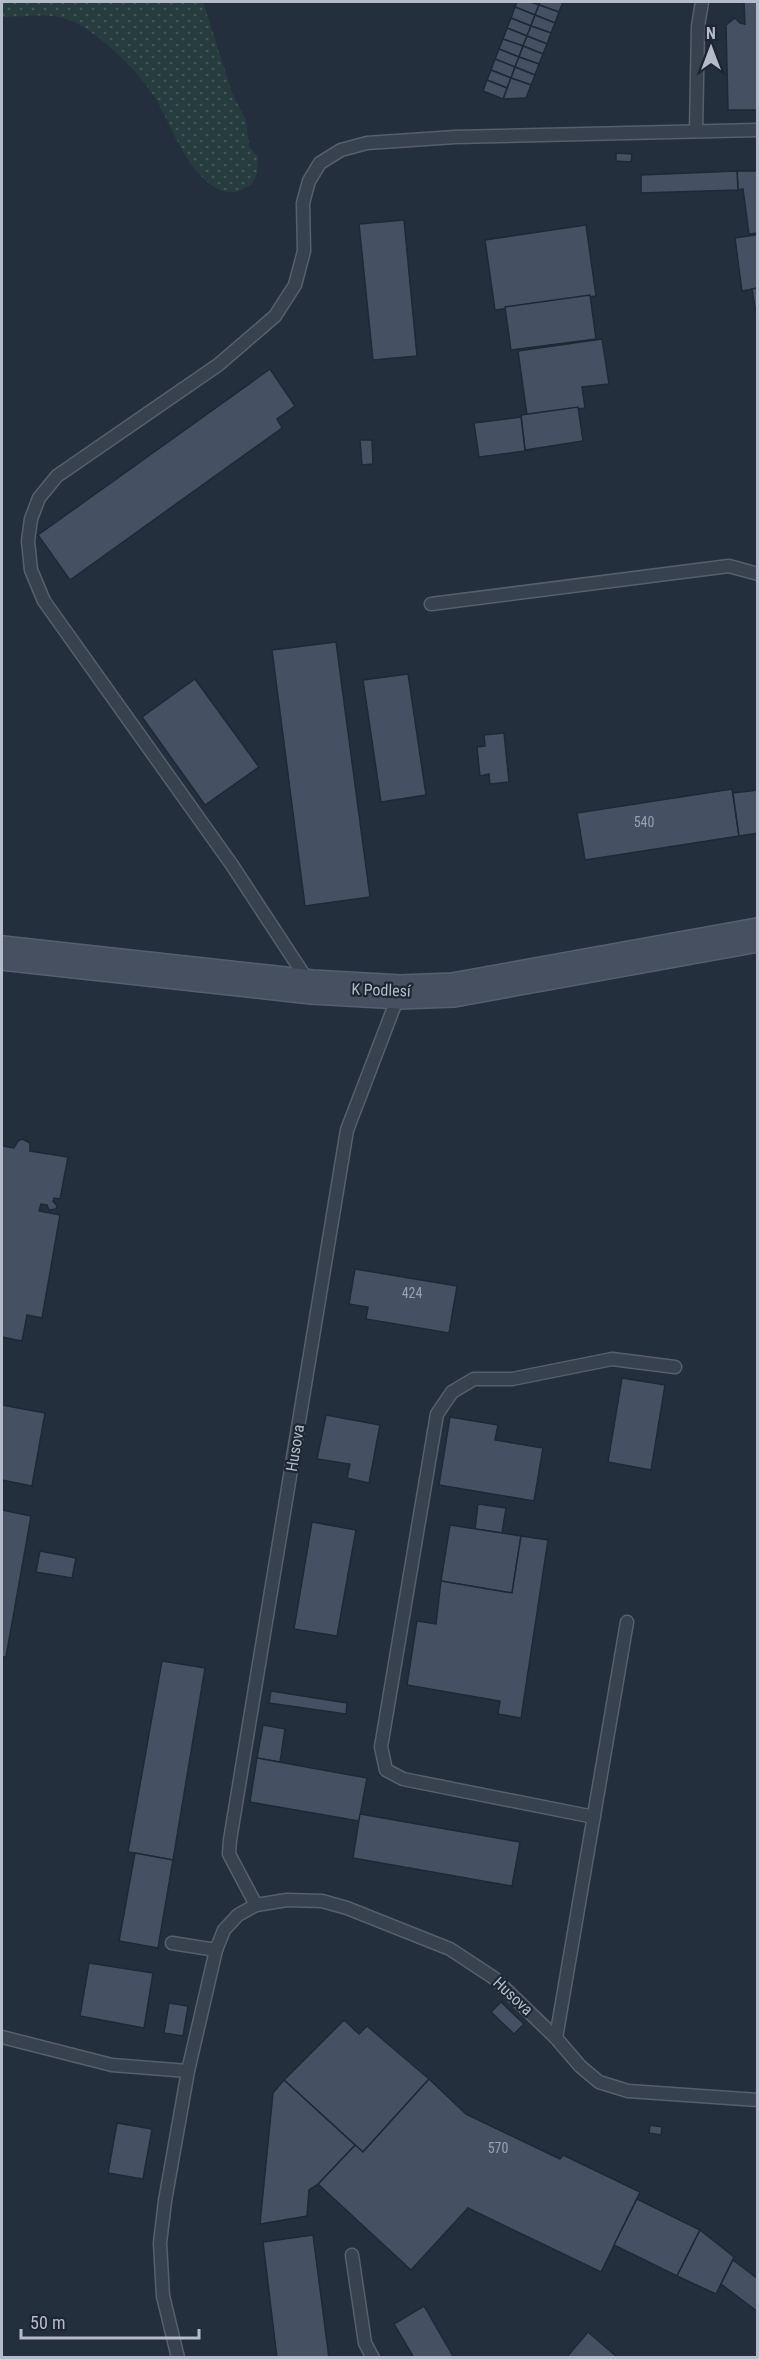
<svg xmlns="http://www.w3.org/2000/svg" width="759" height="2359" font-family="'Roboto Condensed',sans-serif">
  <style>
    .grass { fill: url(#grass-dots) }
    .building { fill: #455162; stroke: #1f2835; stroke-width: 1.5 }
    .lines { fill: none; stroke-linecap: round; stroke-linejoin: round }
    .lane-casing { stroke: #565f6c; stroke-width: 15 }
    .secondary-casing { stroke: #565f6c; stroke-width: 36 }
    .lane { stroke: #38414e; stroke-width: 12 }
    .secondary { stroke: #465061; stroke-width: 33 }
    .labels { text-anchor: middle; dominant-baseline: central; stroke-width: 4.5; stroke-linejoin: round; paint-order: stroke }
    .number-label { font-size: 14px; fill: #98a1af }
    .street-label { font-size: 16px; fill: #b4bcc9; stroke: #1d2633 }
  </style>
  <defs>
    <pattern id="grass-dots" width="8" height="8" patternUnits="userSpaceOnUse" patternTransform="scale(1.5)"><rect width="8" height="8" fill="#263c3f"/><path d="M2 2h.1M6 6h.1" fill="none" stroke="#435659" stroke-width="1.8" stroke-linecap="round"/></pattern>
  </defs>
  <rect width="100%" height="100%" fill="#242f3e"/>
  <!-- grass -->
  <path class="grass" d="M2,2H203L232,93L246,120L249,146L258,157L257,174L251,185C247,187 240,191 235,192C195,195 172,126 156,99C141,74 104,38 78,24C55,11 26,17 2,17Z"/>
  <!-- building -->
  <g class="building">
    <path d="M517,2H530L539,5L535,15L515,7Z"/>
    <path d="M540,2H563L559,12L539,5Z"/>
    <path d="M744,2H758V110H728L726,25L735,18L740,23L745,24Z"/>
    <path d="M539,5L559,12L555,23L535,15Z"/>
    <path d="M515,7L535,15L531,26L511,18Z"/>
    <path d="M535,15L555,23L551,33L531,26Z"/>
    <path d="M511,18L531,26L527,36L507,28Z"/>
    <path d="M531,26L551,33L547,44L527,36Z"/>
    <path d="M507,28L527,36L523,46L503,39Z"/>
    <path d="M527,36L547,44L543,54L523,46Z"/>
    <path d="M503,39L523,46L519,57L499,49Z"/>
    <path d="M523,46L543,54L539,64L519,57Z"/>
    <path d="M499,49L519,57L515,67L495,59Z"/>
    <path d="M519,57L539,64L535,75L515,67Z"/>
    <path d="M495,59L515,67L511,78L491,70Z"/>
    <path d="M515,67L535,75L531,85L511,78Z"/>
    <path d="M491,70L511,78L507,88L487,80Z"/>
    <path d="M511,78L531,85L526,98L503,99Z"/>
    <path d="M487,80L507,88L503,99L483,91Z"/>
    <path d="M616,153L632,154L631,162L616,161Z"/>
    <path d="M737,171H758V233L749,234L743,189L738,190Z"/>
    <path d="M737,171L738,190L641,193V175Z"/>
    <path d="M404,220L417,356L373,360L359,224Z"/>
    <path d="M586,225L596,296L495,310L485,240Z"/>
    <path d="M755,235H758V288L742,291L735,238Z"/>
    <path d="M758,288V325L752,289Z"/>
    <path d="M590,295L596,339L511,350L505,307Z"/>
    <path d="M602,339L609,384L582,387L585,408L527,415L518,351Z"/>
    <path d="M270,369L295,406L277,419L282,428L70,580L38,535Z"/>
    <path d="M578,407L583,441L525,450L521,415Z"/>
    <path d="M521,417L525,450H532L479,457L474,423Z"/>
    <path d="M360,440H372L373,464L362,465Z"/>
    <path d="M336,642L370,897L305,906L272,650Z"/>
    <path d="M408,674L426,795L381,802L363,680Z"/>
    <path d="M195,679L259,767L205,805L142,717Z"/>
    <path d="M504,733L509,782L490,784L489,774L480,776L477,747L485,746L484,735Z"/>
    <path d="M732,789L739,836L585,860L577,813Z"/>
    <path d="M758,790V833L739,836L733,793Z"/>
    <path d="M22,1139L30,1143V1151L68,1157L60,1199L54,1198L53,1201L57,1206L56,1209L49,1210L47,1205L41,1204L39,1211L60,1215L42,1318L27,1315L22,1341L2,1337V1146L14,1148L18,1141Z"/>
    <path d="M355,1269L457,1286L449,1333L366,1319L368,1307L349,1304Z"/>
    <path d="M622,1378L665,1385L651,1470L608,1462Z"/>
    <path d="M2,1405L45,1413L32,1486L2,1480Z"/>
    <path d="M326,1415L380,1425L369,1483L347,1478L350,1464L317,1459Z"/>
    <path d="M450,1417L498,1425L495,1440L543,1448L534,1501L439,1485Z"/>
    <path d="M478,1504L506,1508L502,1533L475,1529Z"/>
    <path d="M2,1510L31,1516L6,1657H2Z"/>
    <path d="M312,1522L356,1530L337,1636L294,1629Z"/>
    <path d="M450,1525L521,1536L512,1593L441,1581Z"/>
    <path d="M521,1536L548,1540L521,1718L498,1714L500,1701L407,1685L417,1621L436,1624L441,1581L512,1593Z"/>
    <path d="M40,1551L76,1558L72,1578L36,1572Z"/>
    <path d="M162,1661L205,1668L173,1860L128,1852Z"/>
    <path d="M271,1691L347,1703L346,1714L269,1703Z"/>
    <path d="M263,1725L285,1729L280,1762L257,1758Z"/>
    <path d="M257,1758L367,1778L359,1821L250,1802Z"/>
    <path d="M360,1814L520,1842L512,1886L353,1858Z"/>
    <path d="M135,1853L173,1860L158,1948L119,1941Z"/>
    <path d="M89,1963L153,1973L144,2028L80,2016Z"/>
    <path d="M501,2002L524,2024L514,2034L491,2012Z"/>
    <path d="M169,2003L188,2006L183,2036L164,2033Z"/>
    <path d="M344,2020L359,2034L367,2026L429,2079L363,2152L284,2080Z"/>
    <path d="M429,2079L466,2114L560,2159L563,2155L640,2192L601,2272L468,2208L411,2270L318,2184L355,2145L363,2152Z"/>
    <path d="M284,2080L355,2145L318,2184L309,2190L307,2216L260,2224L273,2093Z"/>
    <path d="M117,2123L152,2129L143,2179L108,2173Z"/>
    <path d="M650,2125L662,2127L661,2135L649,2133Z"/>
    <path d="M637,2199L700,2230L677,2276L614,2245Z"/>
    <path d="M700,2230L734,2257L716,2294L677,2276Z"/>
    <path d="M313,2235L329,2358H277L263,2242Z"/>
    <path d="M733,2260L758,2279V2312L721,2284Z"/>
    <path d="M424,2306L454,2358H414L394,2324Z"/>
    <path d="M588,2332L618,2358H566Z"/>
  </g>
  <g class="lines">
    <!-- lane casing -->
    <g class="lane-casing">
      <g id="lane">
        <path d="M696,131L698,26L702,2"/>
        <path d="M431,604L729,566L758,574"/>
        <path d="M308,981L232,865L44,601L31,570L28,541L31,519L39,498L57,476L218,365L275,316L295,285L304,251L303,203L309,181L320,163L341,150L367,143L455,137L758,130"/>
        <path d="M594,1817L403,1779L386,1770L381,1747L437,1414L452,1392L474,1379H512L612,1359L675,1367"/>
        <path d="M256,1905L229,1854L230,1840L347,1130L399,994"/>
        <path d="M172,1943L216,1950"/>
        <path d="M2,2037L112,2065L188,2071"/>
        <path d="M556,2038L627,1622"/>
        <path d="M352,2255L365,2343L373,2358"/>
        <path d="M178,2358L163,2296L160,2243L165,2201L188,2071L216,1950L224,1930L238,1915L256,1905L287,1900L322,1901L347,1908L450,1949L494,1978L556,2038L580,2066L599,2082L628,2091L758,2100"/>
      </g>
    </g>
    <!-- secondary casing -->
    <g class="secondary-casing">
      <path id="secondary" d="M2,953L312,987L400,992L453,990L758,935"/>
    </g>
    <!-- lane -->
    <use href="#lane" class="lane"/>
    <!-- secondary -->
    <use href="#secondary" class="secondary"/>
  </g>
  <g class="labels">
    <!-- number labels -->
    <g class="number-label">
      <text x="644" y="822">540</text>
      <text x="412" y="1293">424</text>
      <text x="498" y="2148">570</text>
    </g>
    <!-- street labels -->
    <g class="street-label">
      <text transform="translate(381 990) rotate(2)">K Podlesí</text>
      <text transform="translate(295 1448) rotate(-81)">Husova</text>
      <text transform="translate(513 1996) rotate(43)">Husova</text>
    </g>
  </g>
  <!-- border -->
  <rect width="759" height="2359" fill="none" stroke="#b4bcc9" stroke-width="6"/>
  <!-- north arrow -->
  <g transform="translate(711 48)" stroke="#1d2633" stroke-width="4.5" paint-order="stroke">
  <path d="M0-4.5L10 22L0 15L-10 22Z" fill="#b4bcc9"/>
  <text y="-9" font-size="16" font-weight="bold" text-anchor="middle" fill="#b4bcc9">N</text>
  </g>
  <!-- scale -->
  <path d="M21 2329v9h178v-9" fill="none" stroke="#b4bcc9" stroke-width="3"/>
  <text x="30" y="2329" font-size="18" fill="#b4bcc9" stroke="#1d2633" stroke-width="4.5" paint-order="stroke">50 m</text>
</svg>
